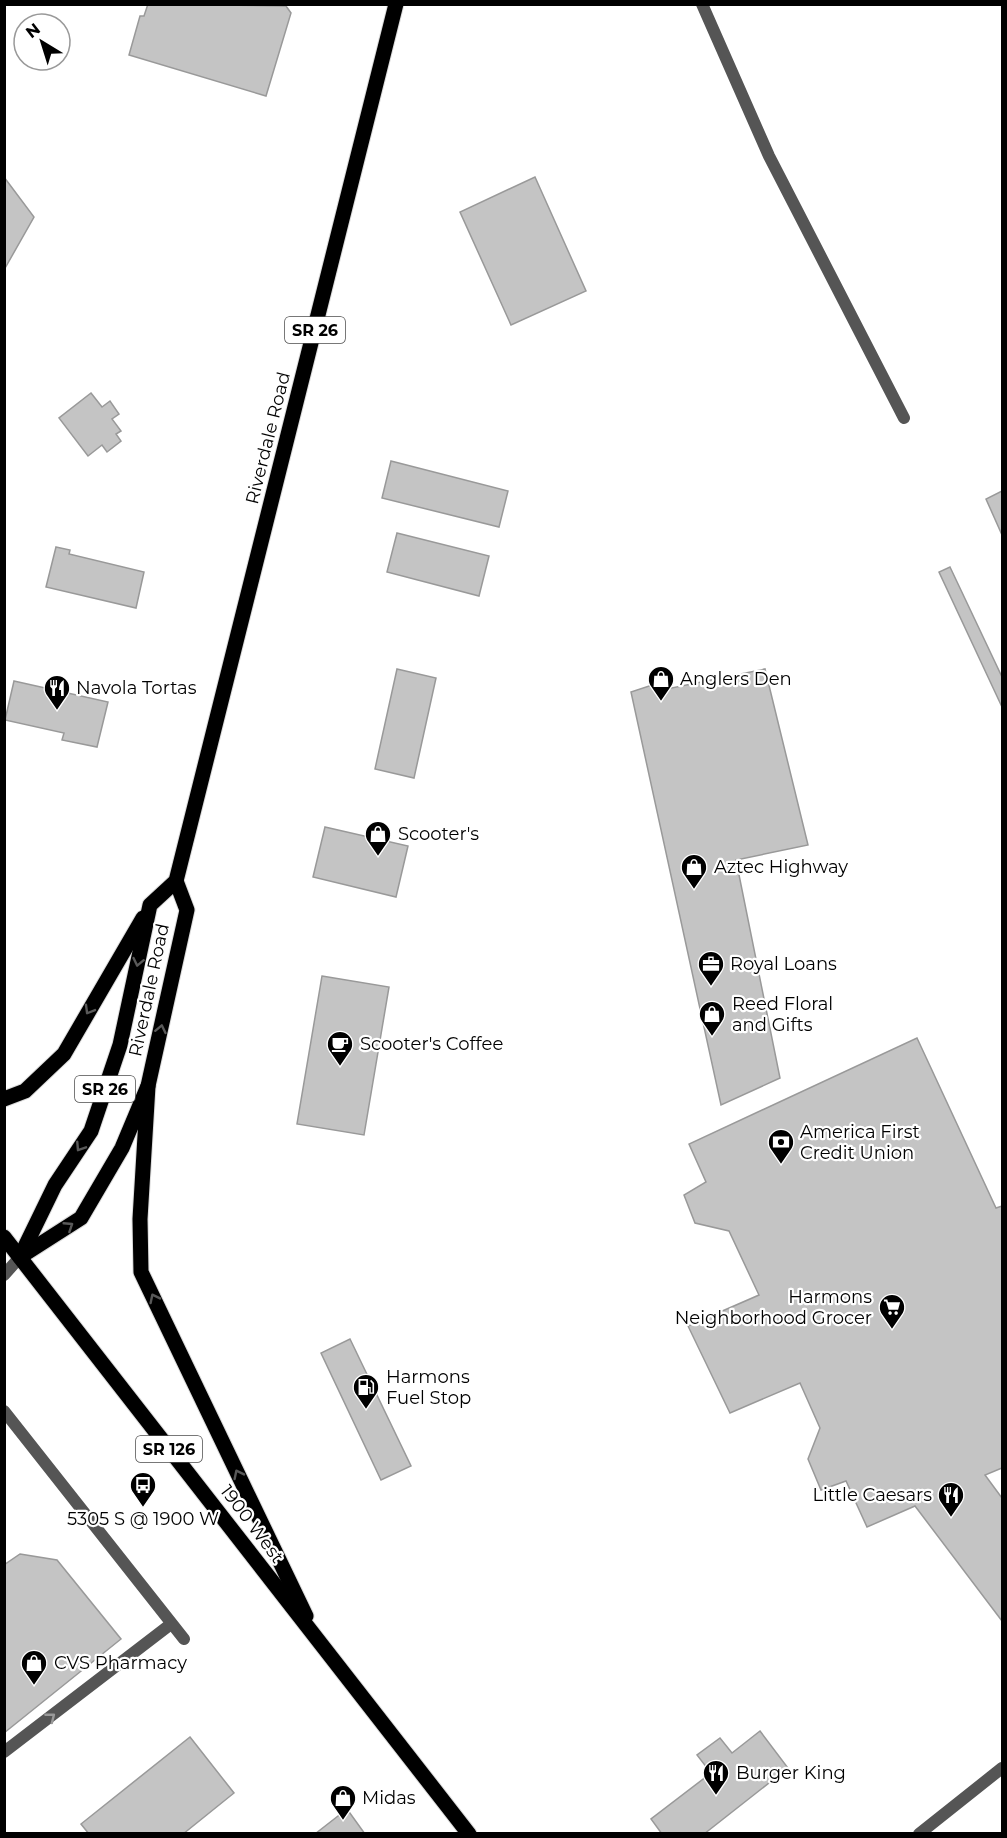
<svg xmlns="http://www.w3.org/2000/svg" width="1007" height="1838" font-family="Montserrat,sans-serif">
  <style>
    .building { fill: #c4c4c4; stroke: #999; stroke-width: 1.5 }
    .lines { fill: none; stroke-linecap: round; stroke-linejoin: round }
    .primary-casing { stroke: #dbdbdb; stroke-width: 17 }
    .service { stroke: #555; stroke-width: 12 }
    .minor { stroke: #555; stroke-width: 12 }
    .primary { stroke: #000; stroke-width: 15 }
    .oneway { stroke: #595959 }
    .oneway2 { stroke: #999 }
    .labels { text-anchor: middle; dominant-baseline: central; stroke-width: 4.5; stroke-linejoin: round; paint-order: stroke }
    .shield { fill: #fff; stroke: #4c4c4c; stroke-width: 1.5 }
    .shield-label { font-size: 16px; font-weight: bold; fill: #000 }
    .street-label { font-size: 18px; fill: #000; stroke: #fff }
    .poi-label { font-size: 18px; fill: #000; stroke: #fff; text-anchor: start }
  </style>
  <rect width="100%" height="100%" fill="#fff"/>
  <!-- building -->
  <g class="building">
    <path d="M148,4L286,6L291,13L266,96L129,55L140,16H144Z"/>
    <path d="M4,177L34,217L4,270Z"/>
    <path d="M535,177L586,291L511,325L460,212Z"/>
    <path d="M91,393L102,407L110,401L119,414L112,419L121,431L116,434L121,441L107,452L102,445L88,456L59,418Z"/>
    <path d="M391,461L508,491L499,527L382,498Z"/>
    <path d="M1002,491V535L986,499Z"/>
    <path d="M397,533L489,556L479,596L387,572Z"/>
    <path d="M56,547L70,550L69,554L144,572L136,608L46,587Z"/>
    <path d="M950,567L1002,677V707L939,572Z"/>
    <path d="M397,669L436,678L414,778L375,769Z"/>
    <path d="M765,669L808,845L736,860L780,1078L721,1105L631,692L655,684L662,690Z"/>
    <path d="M14,681L108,702L97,747L62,740L64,733L5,720Z"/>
    <path d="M325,827L408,846L396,897L313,877Z"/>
    <path d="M322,976L389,987L364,1135L297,1124Z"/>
    <path d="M917,1038L996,1208L1002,1206V1468L985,1475L1002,1498V1621L915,1506L867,1527L846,1481L821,1490L808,1459L820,1428L800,1383L730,1413L688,1326L759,1295L729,1231L695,1223L684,1195L706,1182L689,1144Z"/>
    <path d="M350,1339L411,1466L381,1480L321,1353Z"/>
    <path d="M20,1554L57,1560L121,1639L4,1733V1565Z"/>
    <path d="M760,1731L788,1768L704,1834H662L651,1819L711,1773L697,1755L720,1738L732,1753Z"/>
    <path d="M190,1737L234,1793L183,1834H89L81,1824Z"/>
    <path d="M347,1809L365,1834H315Z"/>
  </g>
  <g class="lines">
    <!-- primary casing -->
    <g class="primary-casing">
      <g id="primary">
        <path d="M148,1086L140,1219L141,1272L306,1616"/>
        <path d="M4,1099L25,1091L64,1054L143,918"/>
        <path d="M4,1237L469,1834"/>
        <path d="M20,1257L55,1185L91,1131L120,1045L150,905L176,881L396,4"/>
        <path d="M20,1257L81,1218L122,1148L148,1086L187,910L176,881"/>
      </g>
    </g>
    <!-- service -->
    <g class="service">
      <path d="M4,1411L184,1639"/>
      <path d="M4,1752L171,1624"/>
    </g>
    <!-- minor -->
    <g class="minor">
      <path d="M702,4L769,156L904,418"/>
      <path d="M4,1275L20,1257"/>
      <path d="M919,1834L1002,1768"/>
    </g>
    <!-- primary -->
    <use href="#primary" class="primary"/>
  </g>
  <!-- one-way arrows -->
  <defs><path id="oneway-chevron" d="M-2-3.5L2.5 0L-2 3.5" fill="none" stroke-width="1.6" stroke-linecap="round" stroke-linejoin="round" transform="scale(1.5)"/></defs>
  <g class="oneway">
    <use href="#oneway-chevron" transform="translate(138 962) rotate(102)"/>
    <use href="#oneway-chevron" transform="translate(89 1010) rotate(120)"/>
    <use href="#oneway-chevron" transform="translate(161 1029) rotate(-78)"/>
    <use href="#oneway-chevron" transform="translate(80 1147) rotate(123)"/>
    <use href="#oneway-chevron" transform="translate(69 1226) rotate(-33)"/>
    <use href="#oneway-chevron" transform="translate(154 1298) rotate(-116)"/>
    <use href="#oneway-chevron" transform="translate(238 1474) rotate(-116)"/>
  </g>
  <use class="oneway2" href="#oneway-chevron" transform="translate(51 1717) rotate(-38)"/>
  <!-- icons -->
  <defs>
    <g id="shop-pin" transform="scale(1.35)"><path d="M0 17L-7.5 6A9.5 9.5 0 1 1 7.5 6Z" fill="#000" stroke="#fff"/><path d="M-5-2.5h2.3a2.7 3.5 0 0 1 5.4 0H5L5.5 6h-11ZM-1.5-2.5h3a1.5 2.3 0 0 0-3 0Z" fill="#fff"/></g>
    <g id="restaurant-pin" transform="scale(1.35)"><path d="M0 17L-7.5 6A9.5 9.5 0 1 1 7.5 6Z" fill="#000" stroke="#fff"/><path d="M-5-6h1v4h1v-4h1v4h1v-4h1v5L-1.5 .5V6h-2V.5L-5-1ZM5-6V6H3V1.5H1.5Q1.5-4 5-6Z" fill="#fff"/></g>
    <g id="office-pin" transform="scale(1.35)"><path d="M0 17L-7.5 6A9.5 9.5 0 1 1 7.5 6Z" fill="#000" stroke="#fff"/><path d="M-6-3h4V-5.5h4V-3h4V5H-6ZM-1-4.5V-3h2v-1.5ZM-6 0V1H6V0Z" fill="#fff"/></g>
    <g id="cafe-pin" transform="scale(1.35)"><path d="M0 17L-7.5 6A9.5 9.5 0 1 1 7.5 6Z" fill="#000" stroke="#fff"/><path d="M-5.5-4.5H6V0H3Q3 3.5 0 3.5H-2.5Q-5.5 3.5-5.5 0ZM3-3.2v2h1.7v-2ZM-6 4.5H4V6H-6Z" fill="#fff"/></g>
    <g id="bank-pin" transform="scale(1.35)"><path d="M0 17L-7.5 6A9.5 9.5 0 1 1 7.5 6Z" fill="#000" stroke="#fff"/><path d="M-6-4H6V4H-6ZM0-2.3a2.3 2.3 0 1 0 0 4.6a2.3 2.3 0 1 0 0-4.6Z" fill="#fff"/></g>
    <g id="supermarket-pin" transform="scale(1.35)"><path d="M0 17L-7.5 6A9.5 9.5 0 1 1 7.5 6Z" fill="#000" stroke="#fff"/><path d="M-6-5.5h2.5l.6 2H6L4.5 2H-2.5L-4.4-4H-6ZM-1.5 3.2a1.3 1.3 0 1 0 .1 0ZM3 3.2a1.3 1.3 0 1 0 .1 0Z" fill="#fff"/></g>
    <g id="fuel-pin" transform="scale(1.35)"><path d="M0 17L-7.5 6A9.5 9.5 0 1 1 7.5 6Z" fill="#000" stroke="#fff"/><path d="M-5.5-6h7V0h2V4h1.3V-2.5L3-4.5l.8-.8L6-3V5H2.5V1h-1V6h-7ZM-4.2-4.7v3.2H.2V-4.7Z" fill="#fff"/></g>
    <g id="bus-pin" transform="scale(1.35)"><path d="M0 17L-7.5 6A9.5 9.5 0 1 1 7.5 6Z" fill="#000" stroke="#fff"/><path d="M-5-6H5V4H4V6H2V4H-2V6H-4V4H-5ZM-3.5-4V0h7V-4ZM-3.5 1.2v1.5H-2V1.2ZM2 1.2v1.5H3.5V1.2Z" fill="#fff"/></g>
  </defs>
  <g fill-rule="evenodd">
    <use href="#shop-pin" x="661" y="679"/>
    <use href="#restaurant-pin" x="57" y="688"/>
    <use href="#shop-pin" x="378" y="834"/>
    <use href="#shop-pin" x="694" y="867"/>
    <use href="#office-pin" x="711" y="964"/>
    <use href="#shop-pin" x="712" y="1014"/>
    <use href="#cafe-pin" x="340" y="1044"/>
    <use href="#bank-pin" x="781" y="1142"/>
    <use href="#supermarket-pin" x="892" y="1307"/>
    <use href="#fuel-pin" x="366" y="1387"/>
    <use href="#bus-pin" x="143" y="1485"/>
    <use href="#restaurant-pin" x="951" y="1495"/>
    <use href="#shop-pin" x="34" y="1663"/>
    <use href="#restaurant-pin" x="716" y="1773"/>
    <use href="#shop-pin" x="343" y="1798"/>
  </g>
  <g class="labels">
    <!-- shield labels -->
    <g class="shield">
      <rect x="285" y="317" width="60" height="26" rx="4.5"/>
      <rect x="75" y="1076" width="60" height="26" rx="4.5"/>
      <rect x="136" y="1436" width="66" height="26" rx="4.5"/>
    </g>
    <g class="shield-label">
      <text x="315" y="330">SR 26</text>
      <text x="105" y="1089">SR 26</text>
      <text x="169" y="1449">SR 126</text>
    </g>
    <!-- street labels -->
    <g class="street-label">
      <text transform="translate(268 438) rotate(-76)">Riverdale Road</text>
      <text transform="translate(149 990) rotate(-78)">Riverdale Road</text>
      <text transform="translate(252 1524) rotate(53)">1900 West</text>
    </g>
    <!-- poi labels -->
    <g class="poi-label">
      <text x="680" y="679">Anglers Den</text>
      <text x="76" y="688">Navola Tortas</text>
      <text x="398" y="834">Scooter's</text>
      <text x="714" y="867">Aztec Highway</text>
      <text x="730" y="964">Royal Loans</text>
      <text x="732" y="1004">Reed Floral<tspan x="732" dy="21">and Gifts</tspan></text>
      <text x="360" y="1044">Scooter's Coffee</text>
      <text x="800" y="1132">America First<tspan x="800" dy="21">Credit Union</tspan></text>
      <text x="872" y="1297" text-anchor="end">Harmons<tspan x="872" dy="21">Neighborhood Grocer</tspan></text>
      <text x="386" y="1377">Harmons<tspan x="386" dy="21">Fuel Stop</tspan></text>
      <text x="932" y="1495" text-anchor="end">Little Caesars</text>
      <text x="143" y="1519" text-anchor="middle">5305 S @ 1900 W</text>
      <text x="54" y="1663">CVS Pharmacy</text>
      <text x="736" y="1773">Burger King</text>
      <text x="362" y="1798">Midas</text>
    </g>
  </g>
  <!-- border -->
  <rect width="1007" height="1838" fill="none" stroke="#000000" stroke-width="12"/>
  <!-- north arrow -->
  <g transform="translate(42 42) rotate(322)"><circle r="28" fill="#ffffff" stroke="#999999" stroke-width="1.5"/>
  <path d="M0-4.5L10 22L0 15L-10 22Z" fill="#000000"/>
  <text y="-9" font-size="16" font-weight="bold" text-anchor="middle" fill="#000000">N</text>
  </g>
</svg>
